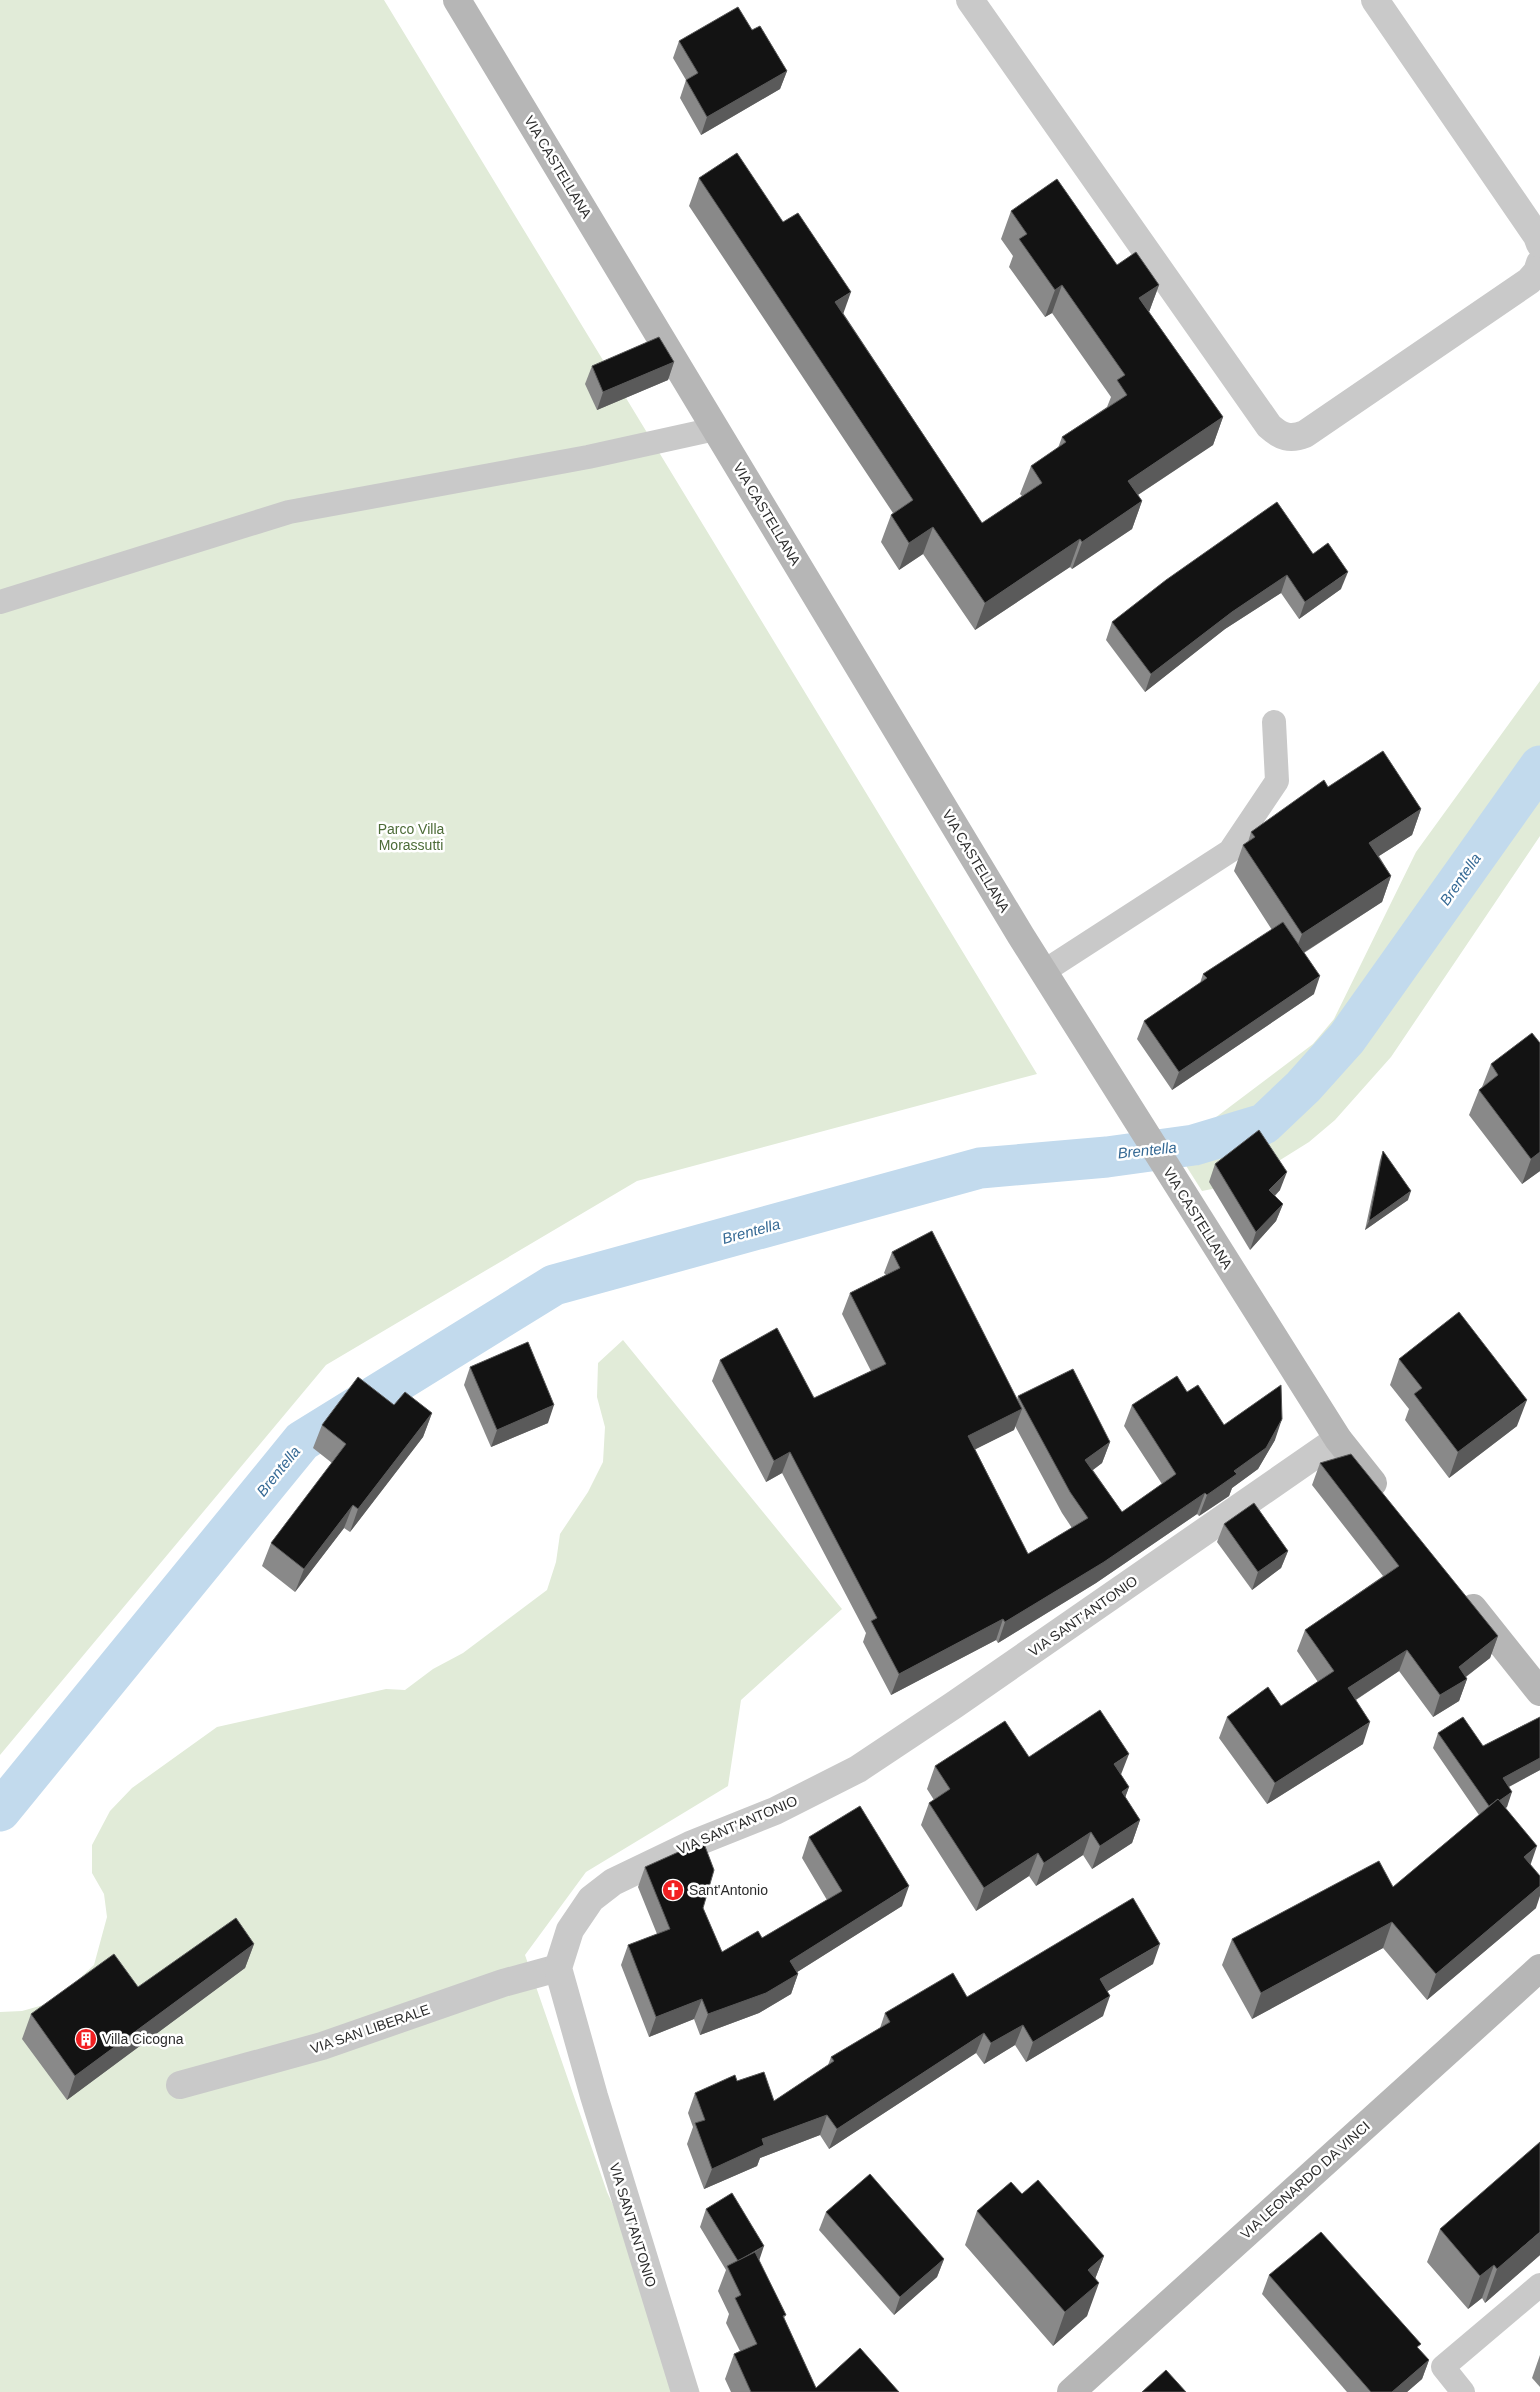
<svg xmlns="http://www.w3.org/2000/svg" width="1540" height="2392" font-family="Helvetica,sans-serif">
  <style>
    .green { fill: #e1ebd8 }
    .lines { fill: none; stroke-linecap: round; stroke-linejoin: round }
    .canal { stroke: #c2daed; stroke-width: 41 }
    .lane { stroke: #c9c9c9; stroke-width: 24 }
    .street { stroke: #c9c9c9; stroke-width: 28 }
    .secondary { stroke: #b6b6b6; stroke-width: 28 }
    .wall { fill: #898989; fill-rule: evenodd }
    .shaded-wall { fill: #5a5a5a }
    .building { fill: #131313; stroke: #5a5a5a }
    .labels { text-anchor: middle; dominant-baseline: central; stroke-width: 5; stroke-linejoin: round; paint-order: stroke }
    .street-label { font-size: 14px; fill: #2c2c2c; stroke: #fff }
    .park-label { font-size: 14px; fill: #4c6b37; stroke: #fff }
    .poi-label { font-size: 14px; fill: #2c2c2c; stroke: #fff; text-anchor: start }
    .water-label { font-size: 15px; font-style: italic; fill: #356994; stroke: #fff }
  </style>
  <rect width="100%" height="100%" fill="#fff"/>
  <!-- green -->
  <g class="green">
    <path d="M0,0H384L1037,1074L637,1181L326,1365L0,1755Z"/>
    <path d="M1540,681V836L1391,1057L1335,1120L1309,1142L1277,1162L1217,1188L1202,1191L1171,1142L1199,1130L1313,1044L1334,1019L1416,852Z"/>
    <path d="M623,1340L842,1609L741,1700L728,1786L586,1872L525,1955L607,2192L700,2392H0V2012L22,2011L54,2002L94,1965L107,1917L104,1894L92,1873V1845L110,1811L132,1788L217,1727L386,1689L405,1690L433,1669L463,1653L547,1590L556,1562L560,1534L588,1492L603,1462L605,1427L597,1397L598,1363Z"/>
  </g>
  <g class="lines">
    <!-- canal -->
    <path class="canal" d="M0,1811L302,1441L554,1285L980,1168L1107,1157L1194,1145L1264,1124L1303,1087L1347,1038L1540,766"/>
    <!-- lane -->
    <g class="lane">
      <path d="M0,602L289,512L588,457L715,429"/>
      <path d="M1043,972L1230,851L1277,781L1274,722"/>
      <path d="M1463,2392L1443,2367L1540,2285"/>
    </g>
    <!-- street -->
    <g class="street">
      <path d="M970,0L1269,426C1281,437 1290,440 1305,434L1529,281L1537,272L1540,263"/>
      <path d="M1375,0L1537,236L1540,244"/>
      <path d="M180,2085L322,2046L503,1983L558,1968"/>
      <path d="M685,2392L594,2096L558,1968L570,1930L591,1899L613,1882L690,1845L775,1811L858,1769L954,1705L1338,1439"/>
    </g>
    <!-- secondary -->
    <g class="secondary">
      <path d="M457,0L1021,936L1338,1439L1373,1483"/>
      <path d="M1473,1608L1540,1692"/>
      <path d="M1071,2392L1540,1968"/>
    </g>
  </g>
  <!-- wall -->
  <g class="wall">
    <path d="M679,41L787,71L780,89L701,135L680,98L686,80L673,58Z"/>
    <path d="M699,178L783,222L982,523L1022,496L1020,494L1031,466L1058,448L1062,437L1107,407L1111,397L1052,313L1045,317L1009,267L1013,256L1001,239L1011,211L1117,265L1159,285L1149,312L1223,417L1213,445L1138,495L1142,501L1132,529L1072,569L1070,567L975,630L923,554L899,570L881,542L891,515L893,513L689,206Z"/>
    <path d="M674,362L668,380L597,410L585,384L592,366Z"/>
    <path d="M1313,554L1341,589L1299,619L1281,593L1225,629L1145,692L1106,640L1112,622Z"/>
    <path d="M1328,787L1421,809L1412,835L1379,856L1391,876L1382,902L1304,953L1314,994L1172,1090L1137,1039L1144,1021L1200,983L1203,974L1272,930L1234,871L1243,845L1248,842L1251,832Z"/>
    <path d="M1540,1043V1171L1522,1184L1469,1115L1479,1090L1482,1087L1491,1064Z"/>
    <path d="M1383,1151L1408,1200L1365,1230L1380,1160Z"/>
    <path d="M1215,1164L1280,1190L1275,1196L1283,1204L1276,1221L1250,1250L1209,1182Z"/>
    <path d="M892,1252L1017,1400L1018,1396L1110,1442L1102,1463L1093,1470L1122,1512L1162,1484L1124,1426L1132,1405L1187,1392L1224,1425L1275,1440L1258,1469L1232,1488L1229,1496L1199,1516L1197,1514L1096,1583L998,1643L996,1640L891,1695L863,1642L866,1633L782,1473L766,1482L712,1381L720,1360L814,1398L871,1371L842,1314L850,1293L886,1275L884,1273ZM1015,1426L1062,1513L1072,1528L1028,1554L975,1449L1014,1430Z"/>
    <path d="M1399,1359L1517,1426L1449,1478L1405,1420L1409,1409L1390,1385Z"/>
    <path d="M470,1367L548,1423L491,1447L464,1385Z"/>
    <path d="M394,1405L432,1413L423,1437L350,1532L344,1528L295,1592L262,1566L271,1543L332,1463L313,1448L322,1425Z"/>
    <path d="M1320,1463L1498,1636L1490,1658L1466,1677L1467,1679L1459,1701L1433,1717L1399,1671L1356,1700L1363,1744L1267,1804L1219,1738L1227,1717L1281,1706L1318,1682L1297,1651L1305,1630L1383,1576L1312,1485Z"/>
    <path d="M1224,1524L1288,1551L1281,1568L1252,1590L1217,1542Z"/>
    <path d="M1540,1717V1770L1509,1787L1507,1807L1505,1808L1530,1864L1536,1908L1427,2000L1383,1948L1252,2019L1222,1965L1232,1939L1393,1887L1479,1815L1433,1748L1438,1733L1483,1746Z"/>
    <path d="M1029,1757L1121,1775L1129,1787L1125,1797L1140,1820L1132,1843L1092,1869L1083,1855L1036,1886L1029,1876L976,1911L921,1825L929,1803L934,1800L927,1789L935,1766Z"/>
    <path d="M809,1837L902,1906L797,1972L798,1974L791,1994L759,2013L700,2035L694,2019L649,2037L621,1965L628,1945L657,1934L638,1887L645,1867L703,1908L722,1952L762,1938L827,1900L802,1858Z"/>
    <path d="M254,1944L245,1968L67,2100L22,2039L31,2014L138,1987Z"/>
    <path d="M1153,1964L1107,1991L1103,2016L1026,2062L1015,2045L984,2064L976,2053L829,2149L820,2135L760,2158L757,2166L704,2189L687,2144L693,2127L688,2113L695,2093L737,2081L774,2101L828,2065L831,2057L880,2028L885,2013L967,1997Z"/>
    <path d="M1022,2194L1104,2256L1095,2279L1087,2316L1053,2346L965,2245L977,2211Z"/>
    <path d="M706,2209L759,2261L786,2315L784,2318L816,2388L899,2392H731L725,2379L734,2354L740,2351L726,2323L729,2314L718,2291L726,2270L700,2227Z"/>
    <path d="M826,2212L944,2259L937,2277L894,2315L819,2230Z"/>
    <path d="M1440,2229L1540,2255L1485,2303L1482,2298L1468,2309L1427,2262Z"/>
    <path d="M1269,2275L1419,2349L1429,2360L1422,2379L1407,2392H1347L1262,2294Z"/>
    <path d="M1540,2355V2387L1532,2378Z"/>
  </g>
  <!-- shaded-wall -->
  <g class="shaded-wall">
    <path d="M787,71L780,89L701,135L707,117Z"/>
    <path d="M1062,285L1052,313L1045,317L1055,290Z"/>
    <path d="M1159,285L1149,312L1139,298Z"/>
    <path d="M851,292L841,320L835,302Z"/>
    <path d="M674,362L668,380L597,410L603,392Z"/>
    <path d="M1223,417L1213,445L1118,508L1128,481Z"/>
    <path d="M1142,501L1132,529L1072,569L1082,542Z"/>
    <path d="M933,527L923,554L899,570L909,543Z"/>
    <path d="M1080,539L1070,567L975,630L985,603Z"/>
    <path d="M1348,572L1341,589L1299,619L1305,602Z"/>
    <path d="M1287,575L1281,593L1225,629L1145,692L1151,674L1232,612Z"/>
    <path d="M1421,809L1412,835L1360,868L1369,843Z"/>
    <path d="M1391,876L1382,902L1292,960L1302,934Z"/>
    <path d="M1320,976L1314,994L1172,1090L1179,1072Z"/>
    <path d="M1540,1152V1171L1522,1184L1531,1159Z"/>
    <path d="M1287,1172L1280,1190L1262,1208L1269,1190Z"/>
    <path d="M1411,1191L1408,1200L1365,1230L1369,1221Z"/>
    <path d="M1283,1204L1276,1221L1250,1250L1256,1232Z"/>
    <path d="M1527,1400L1517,1426L1449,1478L1458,1452Z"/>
    <path d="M554,1405L548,1423L491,1447L497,1430Z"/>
    <path d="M1022,1409L1014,1430L960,1457L968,1436Z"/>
    <path d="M432,1413L423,1437L350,1532L358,1509Z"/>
    <path d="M1282,1419L1275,1440L1258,1469L1232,1488L1229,1496L1199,1516L1207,1495L1234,1471Z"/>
    <path d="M1110,1442L1102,1463L1078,1481L1085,1460Z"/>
    <path d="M790,1452L782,1473L766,1482L774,1461Z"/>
    <path d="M1205,1493L1197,1514L1096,1583L998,1643L1005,1622Z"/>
    <path d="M353,1505L344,1528L295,1592L304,1569Z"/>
    <path d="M1288,1551L1281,1568L1252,1590L1258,1572Z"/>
    <path d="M1003,1619L996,1640L891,1695L899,1674Z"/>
    <path d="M1498,1636L1490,1658L1451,1688L1459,1667Z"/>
    <path d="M1407,1650L1399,1671L1340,1710L1348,1688Z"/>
    <path d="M1467,1679L1459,1701L1433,1717L1440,1695Z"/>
    <path d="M1370,1722L1363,1744L1267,1804L1275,1783Z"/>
    <path d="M1129,1754L1120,1777L1114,1764Z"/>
    <path d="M1540,1758V1770L1497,1793L1503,1778Z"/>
    <path d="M1129,1787L1121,1809L1122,1792Z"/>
    <path d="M1512,1792L1507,1807L1484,1822L1490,1807Z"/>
    <path d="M1140,1820L1132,1843L1092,1869L1100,1846Z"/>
    <path d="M1091,1832L1083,1855L1036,1886L1044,1863Z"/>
    <path d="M1537,1846L1528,1872L1524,1857Z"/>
    <path d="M1038,1853L1029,1876L976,1911L984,1888Z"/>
    <path d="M909,1886L902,1906L783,1981L790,1961Z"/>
    <path d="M1540,1886V1896L1536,1908L1427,2000L1436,1974Z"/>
    <path d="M1392,1922L1383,1948L1252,2019L1261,1993Z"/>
    <path d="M254,1944L245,1968L67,2100L75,2076Z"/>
    <path d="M1160,1944L1153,1964L1093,2000L1100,1979Z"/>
    <path d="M798,1974L791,1994L759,2013L700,2035L708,2014Z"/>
    <path d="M1110,1996L1103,2016L1026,2062L1033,2042Z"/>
    <path d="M702,1999L694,2019L649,2037L656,2017Z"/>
    <path d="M1023,2025L1015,2045L984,2064L991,2043Z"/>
    <path d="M984,2033L976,2053L829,2149L837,2129Z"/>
    <path d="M827,2115L820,2135L760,2158L757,2166L704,2189L712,2169L762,2139Z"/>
    <path d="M1540,2232V2255L1485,2303L1497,2269Z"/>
    <path d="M764,2246L758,2264L738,2262Z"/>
    <path d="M1104,2256L1091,2289L1099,2283L1087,2316L1053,2346L1065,2312L1088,2270Z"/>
    <path d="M944,2259L937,2277L894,2315L900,2297Z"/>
    <path d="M1494,2265L1482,2298L1468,2309L1480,2276Z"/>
    <path d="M1429,2360L1422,2379L1407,2392H1392Z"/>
  </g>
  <!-- building -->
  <g class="building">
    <path d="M738,7L752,30L760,26L787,71L707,117L686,80L698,73L679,41Z"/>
    <path d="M737,153L783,222L798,213L851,292L835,302L982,523L1042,483L1031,466L1066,442L1062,437L1127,395L1117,380L1125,375L1062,285L1055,290L1019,239L1027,234L1011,211L1057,179L1117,265L1136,252L1159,285L1139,298L1223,417L1128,481L1142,501L1082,542L1080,539L985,603L933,527L909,543L891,515L913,500L699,178Z"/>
    <path d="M659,337L674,362L603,392L592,366Z"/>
    <path d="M1277,502L1313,554L1328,543L1348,572L1305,602L1287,575L1232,612L1151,674L1112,622L1166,580Z"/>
    <path d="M1383,751L1421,809L1369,843L1391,876L1302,934L1243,845L1255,837L1251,832L1324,780L1328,787Z"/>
    <path d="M1283,922L1320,976L1179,1072L1144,1021L1207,978L1203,974Z"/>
    <path d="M1532,1033L1540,1043V1152L1531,1159L1479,1090L1498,1075L1491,1064Z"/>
    <path d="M1259,1130L1287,1172L1269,1190L1283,1204L1256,1232L1215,1164Z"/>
    <path d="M1383,1151L1411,1191L1369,1221Z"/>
    <path d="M932,1231L1022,1409L968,1436L1028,1554L1088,1518L1070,1492L1018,1396L1073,1369L1110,1442L1085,1460L1122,1512L1176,1474L1132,1405L1177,1376L1187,1392L1198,1385L1224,1425L1281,1385L1282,1419L1266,1448L1234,1471L1237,1474L1207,1495L1205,1493L1104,1562L1005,1622L1003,1619L899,1674L871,1621L877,1618L790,1452L774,1461L720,1360L777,1328L814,1398L886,1364L850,1293L900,1268L892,1252Z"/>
    <path d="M1459,1312L1527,1400L1458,1452L1414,1394L1422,1388L1399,1359Z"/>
    <path d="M528,1342L554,1405L497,1430L470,1367Z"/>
    <path d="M358,1377L394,1405L405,1392L432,1413L358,1509L353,1505L304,1569L271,1543L346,1444L322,1425Z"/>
    <path d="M1351,1454L1498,1636L1459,1667L1467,1679L1440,1695L1407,1650L1348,1688L1370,1722L1275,1783L1227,1717L1268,1687L1281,1706L1334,1671L1305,1630L1399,1566L1320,1463Z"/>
    <path d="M1254,1503L1288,1551L1258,1572L1224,1524Z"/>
    <path d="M1100,1710L1129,1754L1114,1764L1129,1787L1122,1792L1140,1820L1100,1846L1091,1832L1044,1863L1038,1853L984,1888L929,1803L950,1789L935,1766L1005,1721L1029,1757Z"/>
    <path d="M1463,1717L1483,1746L1540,1717V1758L1503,1778L1512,1792L1499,1801L1498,1799L1489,1806L1438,1733Z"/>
    <path d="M1498,1799L1537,1846L1524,1857L1540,1876V1886L1436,1974L1392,1922L1261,1993L1232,1939L1379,1861L1393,1887Z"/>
    <path d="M860,1806L909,1886L790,1961L798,1974L766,1993L708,2014L702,1999L656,2017L628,1945L670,1929L645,1867L703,1841L714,1870L703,1908L722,1952L758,1931L762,1938L842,1891L809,1837Z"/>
    <path d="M1133,1898L1160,1944L1100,1979L1110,1996L1033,2042L1023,2025L991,2043L984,2033L837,2129L827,2115L762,2139L764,2145L712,2169L695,2123L705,2120L695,2093L735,2075L737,2081L764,2072L774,2101L834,2061L831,2057L890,2022L885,2013L953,1973L967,1997Z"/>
    <path d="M236,1918L254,1944L75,2076L31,2014L114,1954L138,1987Z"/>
    <path d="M1540,2142V2232L1497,2269L1494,2265L1480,2276L1440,2229Z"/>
    <path d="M870,2174L944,2259L900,2297L826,2212Z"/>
    <path d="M1038,2180L1104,2256L1088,2270L1099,2283L1065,2312L977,2211L1011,2182L1022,2194Z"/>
    <path d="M732,2193L764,2246L738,2261L706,2209Z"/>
    <path d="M1321,2232L1421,2344L1417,2347L1429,2360L1392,2392H1371L1269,2275Z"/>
    <path d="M755,2252L786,2315L783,2316L816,2388L860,2348L899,2392H751L734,2354L757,2344L735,2298L741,2295L727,2266Z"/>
    <path d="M1166,2370L1186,2392H1142Z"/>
  </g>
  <!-- icons -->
  <defs>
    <g id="church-disc" transform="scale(1.125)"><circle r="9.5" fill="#f22022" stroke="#fff"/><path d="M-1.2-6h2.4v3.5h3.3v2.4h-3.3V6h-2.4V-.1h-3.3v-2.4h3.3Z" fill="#fff"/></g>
    <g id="building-disc" transform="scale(1.125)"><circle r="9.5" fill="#f22022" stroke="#fff"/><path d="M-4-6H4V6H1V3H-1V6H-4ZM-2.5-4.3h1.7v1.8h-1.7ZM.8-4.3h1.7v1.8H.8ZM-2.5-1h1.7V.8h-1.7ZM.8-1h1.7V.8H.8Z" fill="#fff"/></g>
  </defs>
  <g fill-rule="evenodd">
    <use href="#church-disc" x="673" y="1890"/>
    <use href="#building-disc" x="86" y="2039"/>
  </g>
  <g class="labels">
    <!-- street labels -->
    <g class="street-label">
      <text transform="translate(558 167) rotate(59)">VIA CASTELLANA</text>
      <text transform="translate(767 514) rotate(59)">VIA CASTELLANA</text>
      <text transform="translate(976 861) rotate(59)">VIA CASTELLANA</text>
      <text transform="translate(1198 1218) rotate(58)">VIA CASTELLANA</text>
      <text transform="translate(1083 1616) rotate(-35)">VIA SANT'ANTONIO</text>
      <text transform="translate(737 1825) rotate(-23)">VIA SANT'ANTONIO</text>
      <text transform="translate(370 2029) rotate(-19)">VIA SAN LIBERALE</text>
      <text transform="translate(1305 2180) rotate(-42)">VIA LEONARDO DA VINCI</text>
      <text transform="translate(633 2225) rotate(73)">VIA SANT'ANTONIO</text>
    </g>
    <!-- park labels -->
    <g class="park-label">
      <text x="411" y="829">Parco Villa<tspan x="411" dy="16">Morassutti</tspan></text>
    </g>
    <!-- poi labels -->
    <g class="poi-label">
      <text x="689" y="1890">Sant'Antonio</text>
      <text x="102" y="2039">Villa Cicogna</text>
    </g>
    <!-- water labels -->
    <g class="water-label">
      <text transform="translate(1460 879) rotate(-55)">Brentella</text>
      <text transform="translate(1147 1150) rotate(-6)">Brentella</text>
      <text transform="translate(751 1231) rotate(-15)">Brentella</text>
      <text transform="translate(278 1471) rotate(-51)">Brentella</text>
    </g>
  </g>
</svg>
